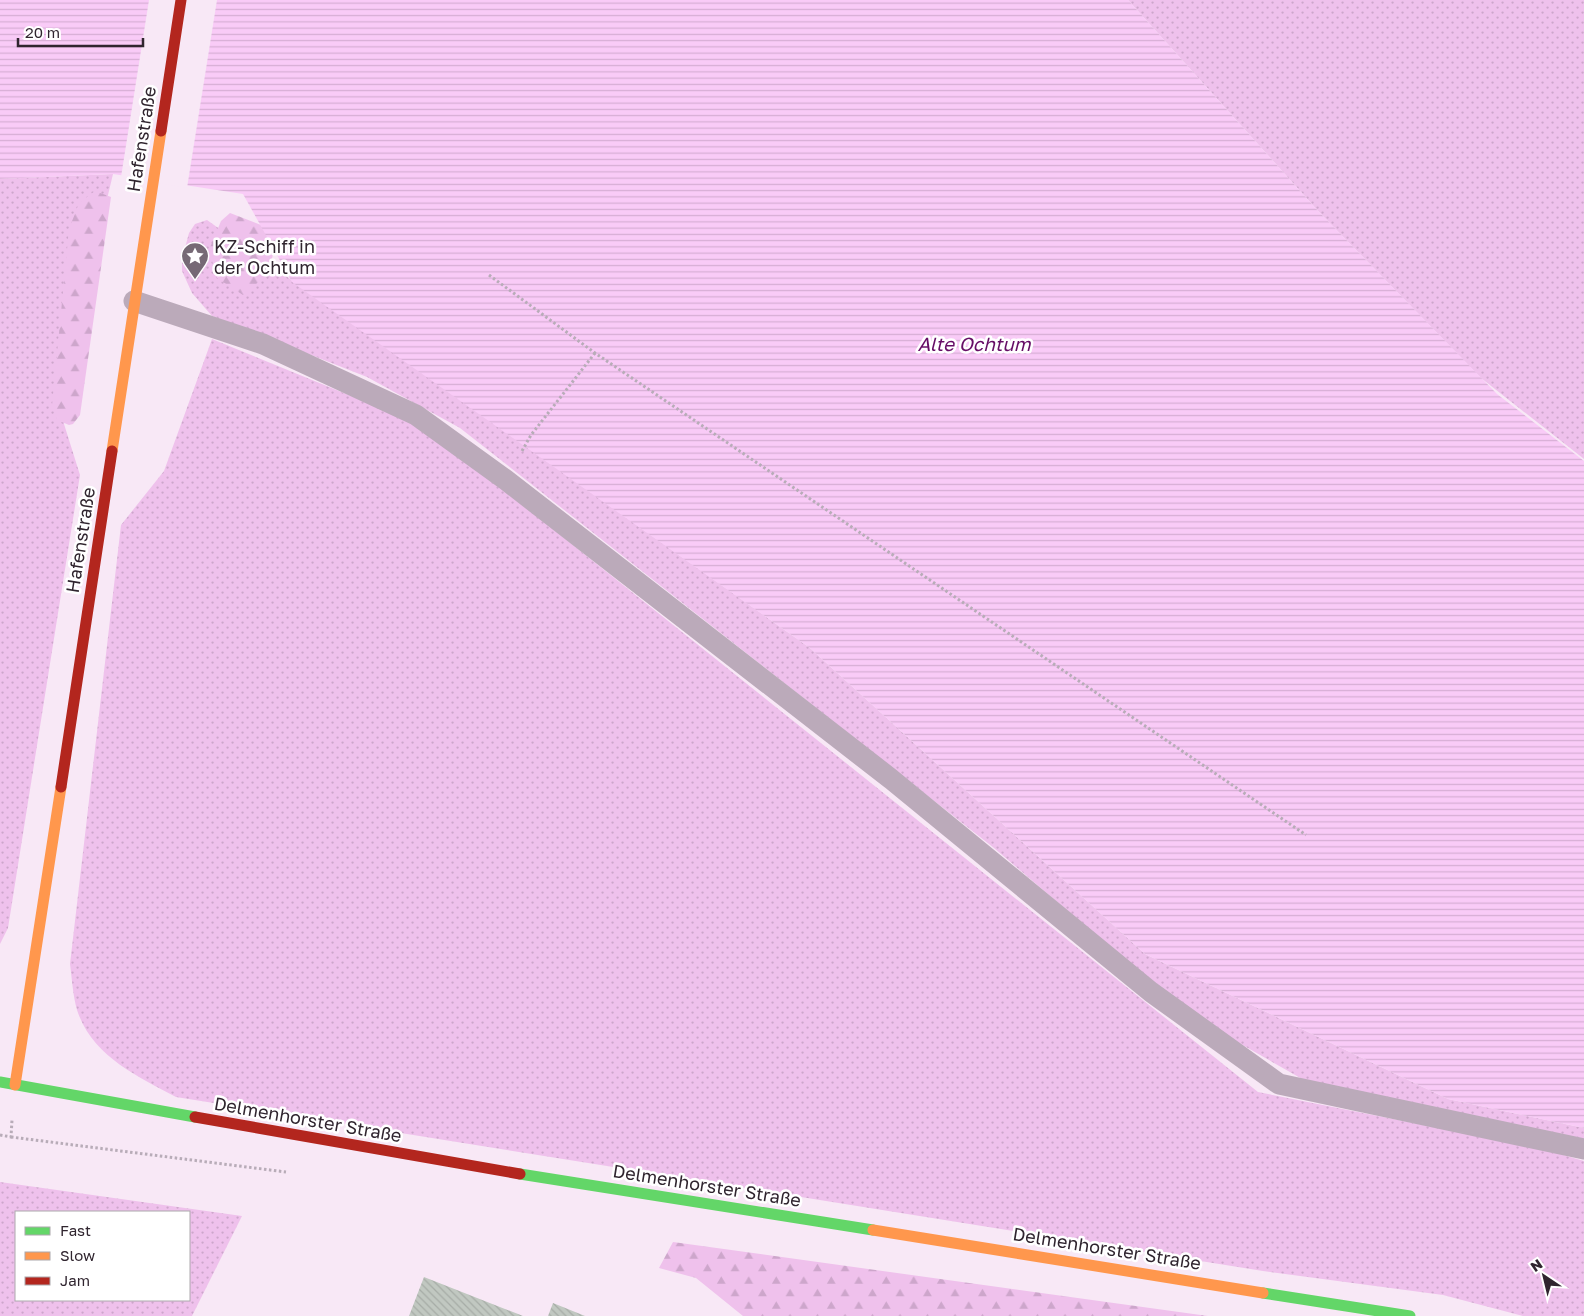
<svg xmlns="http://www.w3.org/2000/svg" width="1584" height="1316" font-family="'Golos Text',sans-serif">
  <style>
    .green { fill: url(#green-dots); fill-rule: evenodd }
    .forest { fill: url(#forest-firs) }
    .water { fill: url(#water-rules) }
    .pier { fill: #f8e8f6 }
    .building { fill: url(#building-back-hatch) }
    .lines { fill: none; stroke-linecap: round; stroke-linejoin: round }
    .path { stroke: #b8acb8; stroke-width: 3; stroke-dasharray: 2.5 2.5; stroke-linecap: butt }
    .lane { stroke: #bbaaba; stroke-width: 21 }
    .fast { stroke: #63d668; stroke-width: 11 }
    .slow { stroke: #ff974d; stroke-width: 11 }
    .jam { stroke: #b3261e; stroke-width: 11 }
    .labels { text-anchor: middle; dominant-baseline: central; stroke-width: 5; stroke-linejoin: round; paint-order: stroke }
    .street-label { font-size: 18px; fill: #30252f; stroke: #fff }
    .poi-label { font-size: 18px; fill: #30252f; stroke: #fff; text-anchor: start }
    .water-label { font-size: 19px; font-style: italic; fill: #660e66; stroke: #fff }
  </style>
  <defs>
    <pattern id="green-dots" width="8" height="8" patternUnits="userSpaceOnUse" patternTransform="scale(1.25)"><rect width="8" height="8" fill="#efc1ec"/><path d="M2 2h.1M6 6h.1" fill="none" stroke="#cda6cb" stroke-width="1.8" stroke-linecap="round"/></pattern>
    <pattern id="forest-firs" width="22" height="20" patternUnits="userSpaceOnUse" patternTransform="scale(1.25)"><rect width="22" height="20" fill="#efc1ec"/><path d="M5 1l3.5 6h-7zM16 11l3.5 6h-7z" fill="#cda6cb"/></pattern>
    <pattern id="water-rules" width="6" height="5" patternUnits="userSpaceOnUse" patternTransform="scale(1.25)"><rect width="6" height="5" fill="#f9cbf7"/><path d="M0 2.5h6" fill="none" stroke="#d6aed4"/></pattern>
    <pattern id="building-back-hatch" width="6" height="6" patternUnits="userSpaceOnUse" patternTransform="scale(1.25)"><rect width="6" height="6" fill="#c1c8c1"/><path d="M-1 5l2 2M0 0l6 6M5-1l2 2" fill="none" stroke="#a6aca6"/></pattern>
  </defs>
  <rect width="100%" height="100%" fill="#f8e8f6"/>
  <!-- green -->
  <g class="green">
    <path d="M1128,0H1584V459L1481,378L1319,212Z"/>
    <path d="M113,174L79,317L64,424L80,475L8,928L0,944V179Z"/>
    <path d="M207,220L810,648L1145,954L1448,1099L1584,1128V1141L1304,1080L1188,1014L994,848L460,428L367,377L212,316L192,293L182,271V259L189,233L195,224Z"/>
    <path d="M212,339L405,418L494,482L1258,1092L1543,1149L1584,1161V1316H1523L1443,1295L1263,1271L176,1097C137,1076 92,1056 77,1010C73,996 72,979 70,964L121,525L164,471Z"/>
    <path d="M0,1182L242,1216L192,1316H0ZM16,1212H189V1300H16Z"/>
  </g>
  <!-- forest -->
  <g class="forest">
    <path d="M95,191L111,197L80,415L73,424L69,425L57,420L52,406L69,229L79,203Z"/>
    <path d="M230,213L261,225L275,248L267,275L243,295L217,278L209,250L221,221Z"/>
    <path d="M673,1242L1208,1316H743L696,1278L659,1268Z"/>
  </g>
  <!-- water -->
  <path class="water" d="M0,0H1128L1319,212L1497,394L1584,461V1128L1448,1099L1145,954L810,648L292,282L243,194L113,174L0,179Z"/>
  <!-- pier -->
  <path class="pier" d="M149,0H217L187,188L121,177Z"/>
  <!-- building -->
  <g class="building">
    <path d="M424,1277L523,1316H409Z"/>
    <path d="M553,1303L585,1316H548Z"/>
  </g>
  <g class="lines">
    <!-- path -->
    <g class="path">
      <path d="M489,275L595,353L1306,835"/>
      <path d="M522,451L531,435L595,353"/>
      <path d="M0,1135L11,1137L12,1120"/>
      <path d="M11,1137L286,1172"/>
    </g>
    <!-- lane -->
    <path class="lane" d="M134,301L263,344L416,415L506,480L891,779L1151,992L1279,1084L1584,1149"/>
    <!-- fast -->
    <g class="fast">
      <path d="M0,1082L195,1117"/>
      <path d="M520,1174L873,1230"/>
      <path d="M1263,1293L1410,1316"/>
    </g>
    <!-- slow -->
    <g class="slow">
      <path d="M112,451L161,131"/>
      <path d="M15,1085L61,787"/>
      <path d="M873,1230L1263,1293"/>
    </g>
    <!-- jam -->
    <g class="jam">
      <path d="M161,131L181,0"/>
      <path d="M61,787L112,451"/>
      <path d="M195,1117L520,1174"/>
    </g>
  </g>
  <!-- icons -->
  <defs>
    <g id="sight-pin" transform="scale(1.4375)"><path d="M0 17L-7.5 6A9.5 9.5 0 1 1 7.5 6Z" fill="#766975" stroke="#fff"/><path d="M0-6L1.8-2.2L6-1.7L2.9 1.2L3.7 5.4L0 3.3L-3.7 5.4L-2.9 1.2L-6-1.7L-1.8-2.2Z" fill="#fff"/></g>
  </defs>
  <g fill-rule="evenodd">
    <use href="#sight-pin" x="195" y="256"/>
  </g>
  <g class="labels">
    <!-- street labels -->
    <g class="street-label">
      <text transform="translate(141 139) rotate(-81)">Hafenstraße</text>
      <text transform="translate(80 540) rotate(-81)">Hafenstraße</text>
      <text transform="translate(308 1119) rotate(10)">Delmenhorster Straße</text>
      <text transform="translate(707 1185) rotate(9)">Delmenhorster Straße</text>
      <text transform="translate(1107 1248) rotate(9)">Delmenhorster Straße</text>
    </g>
    <!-- poi labels -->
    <g class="poi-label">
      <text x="214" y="246">KZ-Schiff in<tspan x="214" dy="21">der Ochtum</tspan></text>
    </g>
    <!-- water labels -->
    <g class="water-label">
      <text x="974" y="343">Alte Ochtum</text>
    </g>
  </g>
  <!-- legend -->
  <rect x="15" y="1211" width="175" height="90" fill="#ffffff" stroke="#aca8ac"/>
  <rect x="25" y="1227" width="25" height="8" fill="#63d668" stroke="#aca8ac"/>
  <text x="60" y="1236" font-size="15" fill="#30252f">Fast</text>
  <rect x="25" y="1252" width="25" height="8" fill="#ff974d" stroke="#aca8ac"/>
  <text x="60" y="1261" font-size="15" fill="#30252f">Slow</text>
  <rect x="25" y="1277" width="25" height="8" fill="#b3261e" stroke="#aca8ac"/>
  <text x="60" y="1286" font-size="15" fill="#30252f">Jam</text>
  <!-- north arrow -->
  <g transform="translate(1544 1276) rotate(325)" stroke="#ffffff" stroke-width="4" paint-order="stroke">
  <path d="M0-4L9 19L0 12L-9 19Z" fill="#30252f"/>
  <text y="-8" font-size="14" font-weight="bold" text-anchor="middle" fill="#30252f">N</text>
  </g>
  <!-- scale -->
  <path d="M18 38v8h125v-8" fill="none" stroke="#30252f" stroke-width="2.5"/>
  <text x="25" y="38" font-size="15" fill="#30252f" stroke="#ffffff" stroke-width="4" paint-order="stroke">20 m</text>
</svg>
